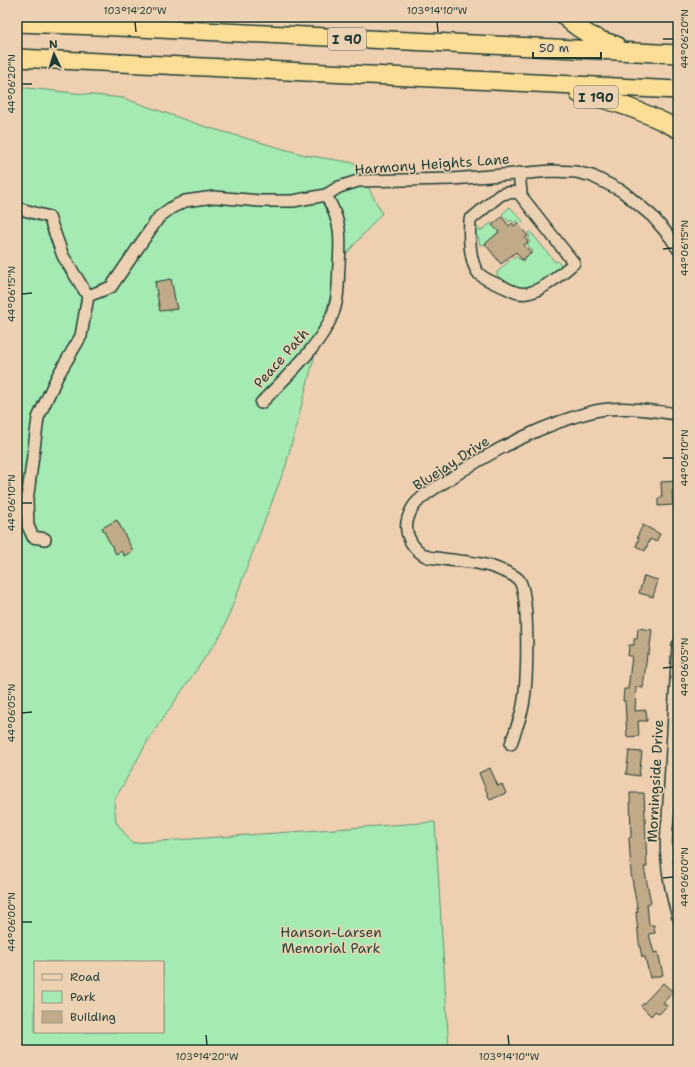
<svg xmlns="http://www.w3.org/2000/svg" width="695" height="1067" font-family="'Shantell Sans',sans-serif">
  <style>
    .green { fill: #a5e9b3; stroke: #629374; fill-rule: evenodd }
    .building { fill: #c1aa88; stroke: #1f3d34 }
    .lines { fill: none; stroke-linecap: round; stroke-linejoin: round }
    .minor-casing { stroke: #1f3d34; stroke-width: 14 }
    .highway-casing { stroke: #1f3d34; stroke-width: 20 }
    .minor { stroke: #ecd1b3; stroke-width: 11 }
    .highway { stroke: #fcde96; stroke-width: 17 }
    .ticks { fill: none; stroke: #1f3d34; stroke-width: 1.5 }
    .labels { text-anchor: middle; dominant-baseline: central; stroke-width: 3; stroke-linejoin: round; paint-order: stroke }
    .shield { fill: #ecd1b3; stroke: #5c695a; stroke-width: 1 }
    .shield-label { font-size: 13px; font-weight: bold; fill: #1f3d34 }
    .street-label { font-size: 14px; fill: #1f3d34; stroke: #ecd1b3 }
    .park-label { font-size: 14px; fill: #26463a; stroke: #ecd1b3 }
    .neatline { fill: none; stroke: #1f3d34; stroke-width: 1.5 }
    .ticks-label { font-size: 10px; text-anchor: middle; fill: #1f3d34 }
  </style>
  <rect width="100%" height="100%" fill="#eed0b0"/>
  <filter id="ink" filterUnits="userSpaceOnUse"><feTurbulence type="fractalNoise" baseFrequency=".025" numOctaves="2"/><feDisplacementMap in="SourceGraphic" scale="8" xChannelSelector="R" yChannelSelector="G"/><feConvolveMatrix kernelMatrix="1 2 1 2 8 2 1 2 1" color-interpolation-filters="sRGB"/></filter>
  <g filter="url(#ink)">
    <!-- green -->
    <g class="green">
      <path d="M17,87L123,98L203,126L305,155L355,163L382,213L339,262L286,465L222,633L150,737L114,801L116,822L132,843L435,822L449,1050H17ZM35,962H163V1032H35Z"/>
      <path d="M510,207L523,221L520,224L517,220L514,223L511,220L509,222L502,214Z"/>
      <path d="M491,223L499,232L485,244L480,245L478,237H475V224L480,231Z"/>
      <path d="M530,231L555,262L557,261L562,266L550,279L524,290L506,283L497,275V272L515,256L523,261L533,252L527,244L530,242L528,239L530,236L528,233Z"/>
    </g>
    <!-- building -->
    <g class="building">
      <path d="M502,217L509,226L512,223L514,226L517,223L528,236L525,238L528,242L524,245L531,253L522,260L516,252L501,264L485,244L499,232L492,225Z"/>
      <path d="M171,279L177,309L160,311L155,282Z"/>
      <path d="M678,481V490L672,491L673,505L658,506V498H662L661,482Z"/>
      <path d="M117,520L133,551L124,556L121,551L116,554L102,528Z"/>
      <path d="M643,525L660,534L656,542L650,539L645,551L636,546L639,538L637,537Z"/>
      <path d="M644,576L658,580L653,597L639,593Z"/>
      <path d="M638,628L652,630L649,654H647L643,688L636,687L635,711L646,710L647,721H638L639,736L627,737L625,701H623L624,689H628L632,656H628L629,645H634V639H637Z"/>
      <path d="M629,751L642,752L639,776L626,774Z"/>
      <path d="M490,768L498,786L502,784L506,793L490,800L479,773Z"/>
      <path d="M630,793H644L647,867H644L651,903L647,904L649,925H654L655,933L649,934L654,953L658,952L663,975L650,978L645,957H642L639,942L636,912H638L631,873L629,838L631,837Z"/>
      <path d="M663,983L673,992L663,1003L667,1006L659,1014L655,1011L651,1016L641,1006Z"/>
    </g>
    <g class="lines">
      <!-- minor casing -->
      <g class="minor-casing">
        <g id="minor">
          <path d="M518,192L574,263C561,274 545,289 528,293C519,295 511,291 504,287C496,284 486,280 479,274C469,263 469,234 470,220L500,195L506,193L521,192L519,173"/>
          <path d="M17,208L49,217L63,256L88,296"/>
          <path d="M88,296L111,287L159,217L171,208L185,201L214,197L260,201H293L326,195L339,187L358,181L452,179L552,171L576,172L592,176L622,191L652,216L671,238L678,249"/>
          <path d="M261,403C285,378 326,341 335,307C339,294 338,279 339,265C341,234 341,222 326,195"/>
          <path d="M45,539L33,537L28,526L27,501L38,418L57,377L81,336L88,296"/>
          <path d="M678,645L668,819C663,852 669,885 678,917"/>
          <path d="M511,744C515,730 523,714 524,699C527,679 530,595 519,580C515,576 509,573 503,571C485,562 463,562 443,559C438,558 433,558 428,557C420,554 412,546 409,538C403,526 409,510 418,501C426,493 438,486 448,480C491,451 545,423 595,411C622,405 651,411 678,414"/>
        </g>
      </g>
      <!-- highway casing -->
      <g class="highway-casing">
        <g id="highway">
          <path d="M565,17C580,31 596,40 616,45"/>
          <path d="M17,23L98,26L678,54"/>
          <path d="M17,58L678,90"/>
          <path d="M579,94C614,100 647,113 678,129"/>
        </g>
      </g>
      <!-- minor -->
      <use href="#minor" class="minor"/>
      <!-- highway -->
      <use href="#highway" class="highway"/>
    </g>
  </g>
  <!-- ticks -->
  <path class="ticks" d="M135,22L136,32M437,22L438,32M663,39H673M22,84H32M663,249L673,248M22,294L32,293M663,458H673M22,503H32M663,668L673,667M22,713L32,712M663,878L673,877M22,922H32M206,1035L207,1045M508,1035L509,1045"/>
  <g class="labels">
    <!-- shield labels -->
    <g class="shield">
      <rect x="328" y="28" width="38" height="22" rx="3"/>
      <rect x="574" y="86" width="44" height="22" rx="3"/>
    </g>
    <g class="shield-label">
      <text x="347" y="39">I 90</text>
      <text x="596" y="97">I 190</text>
    </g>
    <!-- street labels -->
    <g class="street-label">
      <text transform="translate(432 164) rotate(-4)">Harmony Heights Lane</text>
      <text transform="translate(281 358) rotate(-48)">Peace Path</text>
      <text transform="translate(451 463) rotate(-33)">Bluejay Drive</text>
      <text transform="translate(655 781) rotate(-87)">Morningside Drive</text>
    </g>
    <!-- park labels -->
    <g class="park-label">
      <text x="331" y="932">Hanson-Larsen<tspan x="331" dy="16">Memorial Park</tspan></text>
    </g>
  </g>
  <!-- margin -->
  <rect width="695" height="1067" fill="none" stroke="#ecd1b3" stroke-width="44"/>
  <!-- legend -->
  <rect x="34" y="961" width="130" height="72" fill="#ecd1b3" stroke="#9a9680"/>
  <rect x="42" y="974" width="20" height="6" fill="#ecd1b3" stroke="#9a9680"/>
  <text x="70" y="981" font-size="12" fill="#1f3d34">Road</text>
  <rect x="42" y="991" width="20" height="12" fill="#a5e9b3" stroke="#9a9680"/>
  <text x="70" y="1001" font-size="12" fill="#1f3d34">Park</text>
  <rect x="42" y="1011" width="20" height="12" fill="#c1aa88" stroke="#9a9680"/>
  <text x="70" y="1021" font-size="12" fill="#1f3d34">Building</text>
  <!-- north arrow -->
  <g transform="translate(54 54) rotate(356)" stroke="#ecd1b3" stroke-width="3" paint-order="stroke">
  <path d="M0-3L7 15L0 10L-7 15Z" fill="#1f3d34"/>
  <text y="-6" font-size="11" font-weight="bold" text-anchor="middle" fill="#1f3d34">N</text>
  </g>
  <!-- scale -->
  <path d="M533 52v6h68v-6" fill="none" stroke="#1f3d34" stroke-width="2"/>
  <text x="539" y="52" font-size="12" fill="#1f3d34" stroke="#ecd1b3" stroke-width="3" paint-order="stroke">50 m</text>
  <rect x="22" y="22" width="651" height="1023" class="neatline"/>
  <g class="ticks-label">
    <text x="135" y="14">103°14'20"W</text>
    <text x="437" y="14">103°14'10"W</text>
    <text transform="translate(684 39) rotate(-90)" y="4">44°06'20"N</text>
    <text transform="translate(11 84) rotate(-90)" y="4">44°06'20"N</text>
    <text transform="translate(684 248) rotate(-90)" y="4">44°06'15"N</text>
    <text transform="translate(11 294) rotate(-90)" y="4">44°06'15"N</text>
    <text transform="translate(684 458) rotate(-90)" y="4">44°06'10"N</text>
    <text transform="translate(11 503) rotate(-90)" y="4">44°06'10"N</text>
    <text transform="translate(684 667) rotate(-90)" y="4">44°06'05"N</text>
    <text transform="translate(11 713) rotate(-90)" y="4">44°06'05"N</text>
    <text transform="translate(684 877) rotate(-90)" y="4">44°06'00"N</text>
    <text transform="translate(11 922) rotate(-90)" y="4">44°06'00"N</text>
    <text x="207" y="1060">103°14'20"W</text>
    <text x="509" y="1060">103°14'10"W</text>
  </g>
</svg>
